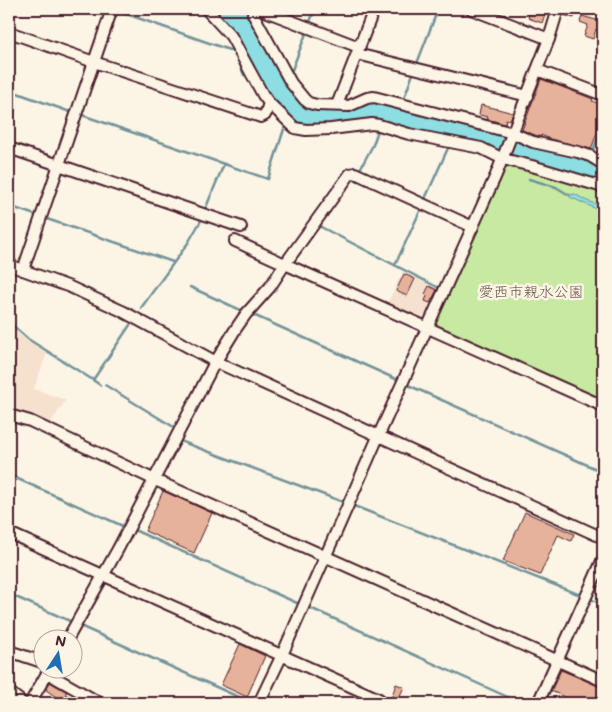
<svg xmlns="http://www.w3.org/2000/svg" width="612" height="712" font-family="Mali,'Klee One',sans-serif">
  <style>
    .built { fill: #f6e1cf }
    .green { fill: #c7e9a2; stroke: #888466 }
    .water { fill: #8cdee2; stroke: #729299 }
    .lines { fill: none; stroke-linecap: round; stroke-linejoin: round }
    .stream { stroke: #729299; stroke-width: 2.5 }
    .building { fill: #e7b29b; stroke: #4a1f2b }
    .minor-casing { stroke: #4a1f2b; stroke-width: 14 }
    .minor { stroke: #fcf5e5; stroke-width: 10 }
    .labels { text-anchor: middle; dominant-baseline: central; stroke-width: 5; stroke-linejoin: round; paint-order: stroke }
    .park-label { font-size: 15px; fill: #695249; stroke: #fcf5e5 }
  </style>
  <rect width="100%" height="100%" fill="#fcf5e5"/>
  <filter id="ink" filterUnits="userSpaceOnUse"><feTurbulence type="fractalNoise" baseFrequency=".02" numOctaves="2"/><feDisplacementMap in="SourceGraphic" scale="10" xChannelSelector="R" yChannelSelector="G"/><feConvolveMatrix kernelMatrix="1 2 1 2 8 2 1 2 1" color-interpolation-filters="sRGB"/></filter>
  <g filter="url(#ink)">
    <!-- built -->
    <g class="built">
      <path d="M403,271L439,290L424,323L386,306Z"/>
      <path d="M9,325L27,340L47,353L34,389L66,400L47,428L9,412Z"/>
    </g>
    <!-- green -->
    <path class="green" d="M508,164L603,191V403L435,326Z"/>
    <!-- water -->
    <g class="water">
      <path d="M211,9H247L275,61L307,106L368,100L507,134L534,147L582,159L603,168V182L575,175L527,159L509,156L475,140L458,138L411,129L374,118H369L356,121L304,126L295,123L268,96Z"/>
      <path d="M575,194L585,200L603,207V212L570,197L569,195Z"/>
    </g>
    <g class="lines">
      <!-- stream -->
      <g class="stream">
        <path d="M115,10L235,52"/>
        <path d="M309,24L315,9"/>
        <path d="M237,57L244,75"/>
        <path d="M416,66L438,9"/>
        <path d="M290,75L307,31"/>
        <path d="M9,90L73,113"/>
        <path d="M403,101L414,71"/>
        <path d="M79,114L224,164"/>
        <path d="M592,153L603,124"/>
        <path d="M359,171L373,145L378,130"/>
        <path d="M529,179L556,187L569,195"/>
        <path d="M424,201L449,146"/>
        <path d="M9,206L38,216"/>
        <path d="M204,212L224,164L268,179L285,126"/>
        <path d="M44,218L173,262"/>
        <path d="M317,225L439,288"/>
        <path d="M395,265L422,207"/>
        <path d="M190,287L245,312"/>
        <path d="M141,308L188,243L203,217"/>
        <path d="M251,314L398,380"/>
        <path d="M10,323L28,339L93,380"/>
        <path d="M100,385L93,380L130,325"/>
        <path d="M105,385L177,429"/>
        <path d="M408,385L603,472"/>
        <path d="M180,441L343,502"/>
        <path d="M9,475L125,527"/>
        <path d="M161,478L194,413"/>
        <path d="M149,501L157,484"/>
        <path d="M354,506L583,596"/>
        <path d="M134,530L297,603"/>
        <path d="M110,574L122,552"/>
        <path d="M9,594L72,622"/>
        <path d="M589,598L603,605"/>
        <path d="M308,607L521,703"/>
        <path d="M80,626L252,703"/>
        <path d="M72,642L107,581"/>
      </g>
    </g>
    <!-- building -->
    <g class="building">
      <path d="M531,9H547L542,23L528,18Z"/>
      <path d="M565,9H576L574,18L563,15Z"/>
      <path d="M582,16L603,22V32L596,29L593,39L584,36L588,25L580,22Z"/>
      <path d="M541,79L593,99L592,101L603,105V117L591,149L550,139L541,135V137L535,135L522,130Z"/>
      <path d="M481,105L498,109L513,113L510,120L506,119L505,124L487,119L488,117L479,115Z"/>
      <path d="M404,274L415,279L407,296L396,291Z"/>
      <path d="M429,286L437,290L430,303L425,301L427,296L425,294Z"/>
      <path d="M163,491L212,513L194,553L145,531Z"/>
      <path d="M525,512L574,534L571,541L558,535L540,575L503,561Z"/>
      <path d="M240,644L265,656L247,697L221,685Z"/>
      <path d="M561,670L603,688V703H578L551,691Z"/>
      <path d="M50,682L67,692L65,694L77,701L79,699L86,703H65L46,690Z"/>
      <path d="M396,684L404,687L397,702L391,699Z"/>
    </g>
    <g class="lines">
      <!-- minor casing -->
      <g class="minor-casing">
        <g id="minor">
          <path d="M260,9L359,47"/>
          <path d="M471,9L549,39"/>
          <path d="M253,14L291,83L305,100L309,103L317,105L349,106L367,98L374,97L513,133L533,142L578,152L590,156L603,164"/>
          <path d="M9,32L94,62L261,117L265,115L269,103L263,95L231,36L206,9"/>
          <path d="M357,54L528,96"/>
          <path d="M537,70L603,95"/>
          <path d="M269,103L295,128L306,130L331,129L372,124L379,125L409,134L481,148L503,159L532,166L603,187"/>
          <path d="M337,105L374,9"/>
          <path d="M9,148L241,227"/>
          <path d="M473,227L355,173L350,174L285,264L603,406"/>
          <path d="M9,265L70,287L122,311L216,362L603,538"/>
          <path d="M23,270L112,9"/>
          <path d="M9,415L30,421L155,480L603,681"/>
          <path d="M9,533L379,699"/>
          <path d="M67,640L118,549L213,366L235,330L246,314L270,287L285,264L235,241"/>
          <path d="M9,651L42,662"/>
          <path d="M47,673L100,703"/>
          <path d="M9,692L23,703"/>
          <path d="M30,703L49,670"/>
          <path d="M259,703L282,655L378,437L496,175L549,39L558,9"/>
          <path d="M538,703L603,559"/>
        </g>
      </g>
      <!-- minor -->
      <use href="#minor" class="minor"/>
    </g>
  </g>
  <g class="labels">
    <!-- park labels -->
    <g class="park-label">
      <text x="531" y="291">愛西市親水公園</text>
    </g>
  </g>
  <!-- margin -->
  <rect width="612" height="712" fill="none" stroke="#fcf5e5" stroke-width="30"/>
  <rect x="15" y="15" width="582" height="682" fill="none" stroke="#4a1f2b" stroke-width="2" filter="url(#ink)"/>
  <!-- north arrow -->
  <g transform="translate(58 654) rotate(12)"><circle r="24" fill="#fcf5e5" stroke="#b59f9b"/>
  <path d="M0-4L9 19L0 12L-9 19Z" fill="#1f6fb2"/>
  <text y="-8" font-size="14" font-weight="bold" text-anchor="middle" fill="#4a1f2b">N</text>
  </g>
</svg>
